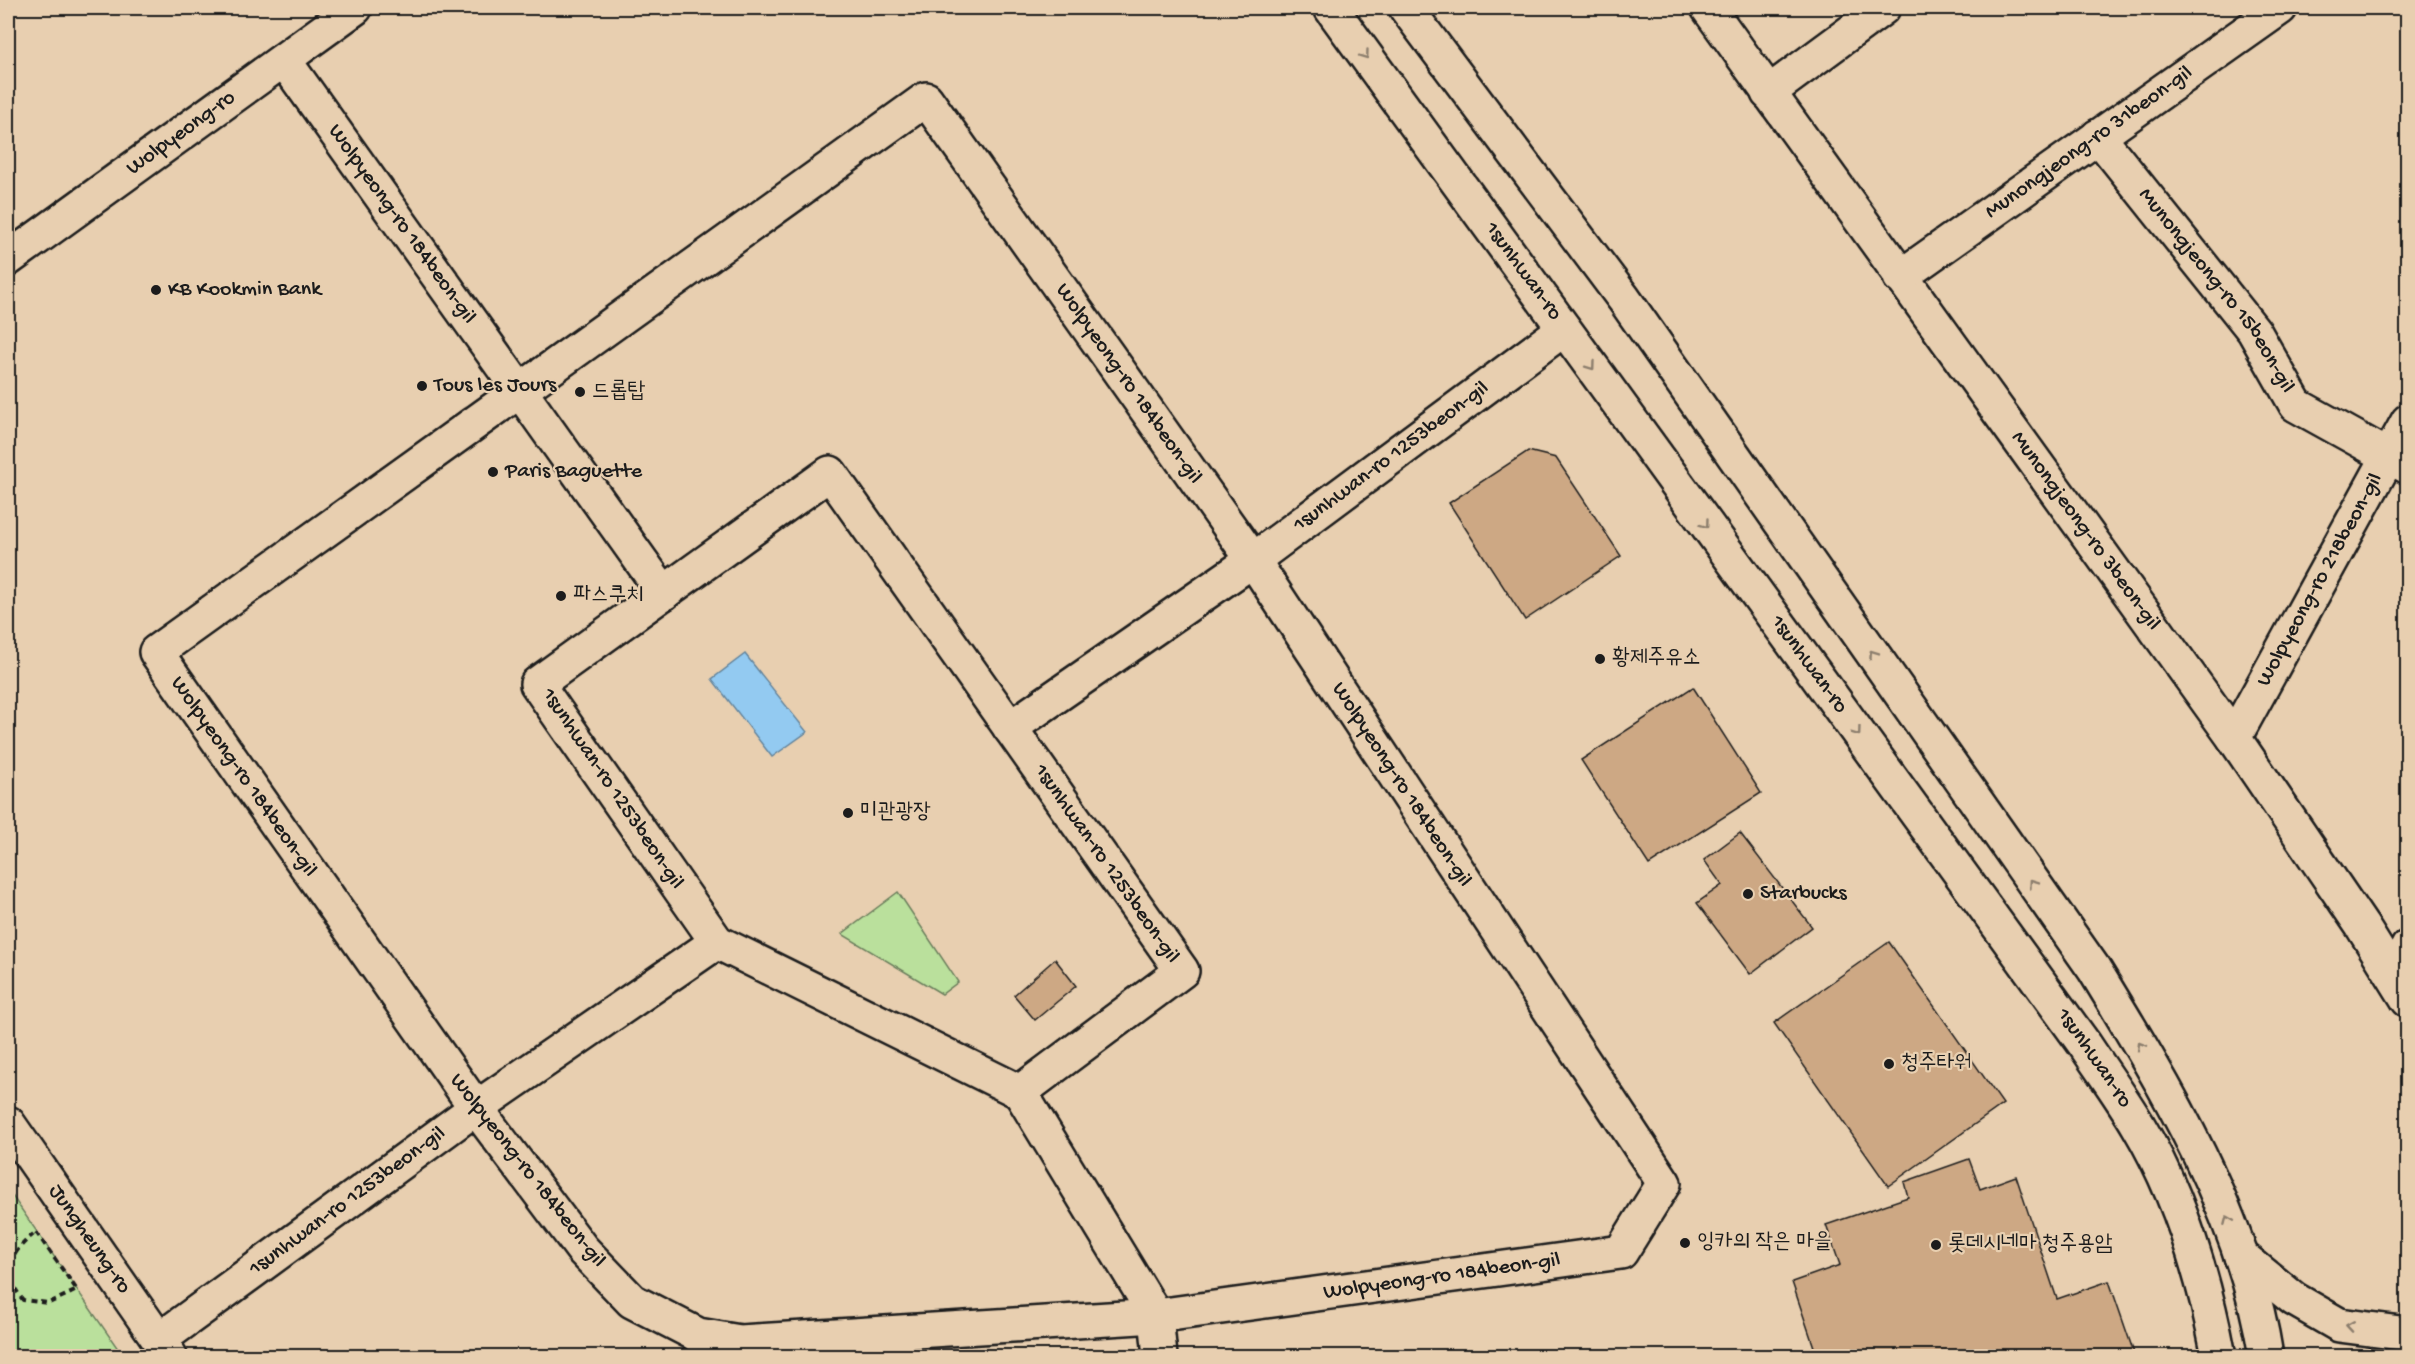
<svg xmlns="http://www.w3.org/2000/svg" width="2415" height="1364" font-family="'Gochi Hand','Poor Story',sans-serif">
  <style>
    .green { fill: #bae09c; stroke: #6b7e5c; stroke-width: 1.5 }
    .water { fill: #93caf1; stroke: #63849c; stroke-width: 1.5 }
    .building { fill: #cda884; stroke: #1c1c1c; stroke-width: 1.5 }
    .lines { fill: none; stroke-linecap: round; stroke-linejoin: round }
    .street-casing { stroke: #1c1c1c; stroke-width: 38 }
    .secondary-casing { stroke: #1c1c1c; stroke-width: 38 }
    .path { stroke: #1c1c1c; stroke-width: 4; stroke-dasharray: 6 4.5; stroke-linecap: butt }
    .street { stroke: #e8cfb0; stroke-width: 33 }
    .secondary { stroke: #e8cfb0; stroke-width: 33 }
    .oneway { stroke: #8c7e6d }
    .poi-dot { fill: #1c1c1c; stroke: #e8cfb0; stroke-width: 2 }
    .labels { text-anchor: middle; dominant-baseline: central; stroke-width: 4.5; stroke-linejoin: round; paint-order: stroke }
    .street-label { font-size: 22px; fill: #1c1c1c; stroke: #e8cfb0 }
    .poi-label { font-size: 22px; fill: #1c1c1c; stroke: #e8cfb0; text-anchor: start }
  </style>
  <rect width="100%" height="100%" fill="#e8cfb0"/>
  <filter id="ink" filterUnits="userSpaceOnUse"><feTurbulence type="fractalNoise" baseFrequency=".0167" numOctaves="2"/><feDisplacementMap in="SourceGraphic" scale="12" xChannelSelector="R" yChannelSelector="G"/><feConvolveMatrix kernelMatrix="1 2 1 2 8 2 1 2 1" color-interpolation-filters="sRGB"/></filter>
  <g filter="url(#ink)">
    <!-- green -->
    <g class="green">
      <path d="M898,892L958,982L942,994L842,934Z"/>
      <path d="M8,1190L123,1356H8Z"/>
    </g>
    <!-- water -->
    <path class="water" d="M745,654L807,732L772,757L712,679Z"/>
    <!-- building -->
    <g class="building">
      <path d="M1528,451L1556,458L1621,556L1525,620L1449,503Z"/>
      <path d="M1693,687L1761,793L1649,865L1581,760Z"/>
      <path d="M1740,833L1812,927L1750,974L1697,903L1722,885L1704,860Z"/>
      <path d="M1889,942L2003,1104L1888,1186L1774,1023Z"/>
      <path d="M1055,959L1076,986L1035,1020L1014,995Z"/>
      <path d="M1969,1159L1980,1189L2016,1176L2057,1299L2109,1281L2135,1356H1817L1792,1282L1840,1265L1826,1225L1908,1197L1904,1182Z"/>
    </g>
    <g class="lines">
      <!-- street casing -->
      <g class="street-casing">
        <g id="street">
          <path id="s1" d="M1708,8L2234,738L2362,926L2408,1000"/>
          <path id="s2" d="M284,60L664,593"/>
          <path d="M1768,93L1883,8"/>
          <path d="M926,99L1253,560L1664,1183L1621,1252L1156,1316L740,1342L698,1335L632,1301L582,1249L476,1108L156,652Z"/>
          <path id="s3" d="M2098,136L2254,331L2296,405L2408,467"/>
          <path id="s4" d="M1900,277L2280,8"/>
          <path d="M830,473L1182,971L1020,1092L717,942L537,684Z"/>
          <path id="s5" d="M1010,728L1253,560L1564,329"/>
          <path id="s6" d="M2234,738L2408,421"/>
          <path d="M2393,975L2408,947"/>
          <path d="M1020,1092L1156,1316L1160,1356"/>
          <path d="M2241,1256L2294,1299L2339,1325L2408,1334"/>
          <path id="s7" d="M159,1340L476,1108L717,942"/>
        </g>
      </g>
      <!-- secondary casing -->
      <g class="secondary-casing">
        <g id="secondary">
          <path id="s8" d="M1331,8L2085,1045C2103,1072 2122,1098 2138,1125C2180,1195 2204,1277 2219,1356"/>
          <path d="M1406,8L1624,299L2094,969C2168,1090 2244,1215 2266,1356"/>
          <path id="s9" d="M8,259L355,8"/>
          <path id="s10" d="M8,1123L170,1356"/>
        </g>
      </g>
      <!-- path -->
      <g class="path">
        <path d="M36,1232L77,1290L49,1303L23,1300C0,1271 10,1253 36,1232Z"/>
        <path d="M8,1295L15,1291"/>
      </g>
      <!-- street -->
      <use href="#street" class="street"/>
      <!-- secondary -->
      <use href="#secondary" class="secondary"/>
    </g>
    <!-- one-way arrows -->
    <defs><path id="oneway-chevron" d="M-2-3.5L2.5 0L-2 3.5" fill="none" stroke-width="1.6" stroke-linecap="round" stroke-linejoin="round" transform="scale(1.5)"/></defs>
    <g class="oneway">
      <use href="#oneway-chevron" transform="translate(1365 55) rotate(54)"/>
      <use href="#oneway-chevron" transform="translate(1591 366) rotate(54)"/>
      <use href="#oneway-chevron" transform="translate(1705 524) rotate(54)"/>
      <use href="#oneway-chevron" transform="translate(1873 654) rotate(-125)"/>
      <use href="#oneway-chevron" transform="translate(1857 732) rotate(54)"/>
      <use href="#oneway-chevron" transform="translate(2033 883) rotate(-125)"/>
      <use href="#oneway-chevron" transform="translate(2141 1046) rotate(-121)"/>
      <use href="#oneway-chevron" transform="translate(2228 1220) rotate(-113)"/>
      <use href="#oneway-chevron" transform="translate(2350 1326) rotate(-171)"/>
    </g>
  </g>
  <!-- markers -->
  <g class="poi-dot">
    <circle cx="156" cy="290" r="6"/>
    <circle cx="422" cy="386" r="6"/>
    <circle cx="580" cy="392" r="6"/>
    <circle cx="493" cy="472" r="6"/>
    <circle cx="561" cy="596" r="6"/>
    <circle cx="1600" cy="659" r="6"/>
    <circle cx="848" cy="813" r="6"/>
    <circle cx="1748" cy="894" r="6"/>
    <circle cx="1889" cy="1064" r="6"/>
    <circle cx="1685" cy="1243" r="6"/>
    <circle cx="1936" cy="1245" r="6"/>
  </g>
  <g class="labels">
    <!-- street labels -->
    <g class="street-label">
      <text stroke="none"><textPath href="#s9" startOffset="214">Wolpyeong-ro</textPath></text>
      <text stroke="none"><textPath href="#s4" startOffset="232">Munongjeong-ro 31beon-gil</textPath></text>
      <text stroke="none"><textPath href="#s2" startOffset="202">Wolpyeong-ro 184beon-gil</textPath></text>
      <text stroke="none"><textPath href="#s8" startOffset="326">1sunhwan-ro</textPath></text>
      <text stroke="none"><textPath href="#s3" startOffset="195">Munongjeong-ro 15beon-gil</textPath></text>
      <text transform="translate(1128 384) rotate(55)">Wolpyeong-ro 184beon-gil</text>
      <text stroke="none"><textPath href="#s5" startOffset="468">1sunhwan-ro 1253beon-gil</textPath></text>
      <text stroke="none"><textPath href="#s1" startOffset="645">Munongjeong-ro 3beon-gil</textPath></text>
      <text stroke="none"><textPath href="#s6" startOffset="180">Wolpyeong-ro 218beon-gil</textPath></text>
      <text stroke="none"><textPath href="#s8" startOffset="812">1sunhwan-ro</textPath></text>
      <text transform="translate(243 777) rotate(55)">Wolpyeong-ro 184beon-gil</text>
      <text transform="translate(1401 785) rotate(57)">Wolpyeong-ro 184beon-gil</text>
      <text transform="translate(612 789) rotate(56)">1sunhwan-ro 1253beon-gil</text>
      <text transform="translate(1106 864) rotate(55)">1sunhwan-ro 1253beon-gil</text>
      <text stroke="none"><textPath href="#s8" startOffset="1298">1sunhwan-ro</textPath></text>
      <text transform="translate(527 1171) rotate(52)">Wolpyeong-ro 184beon-gil</text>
      <text stroke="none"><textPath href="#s7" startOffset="234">1sunhwan-ro 1253beon-gil</textPath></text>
      <text stroke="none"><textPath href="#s10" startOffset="142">Jungheung-ro</textPath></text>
      <text transform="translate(1442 1277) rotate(-8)">Wolpyeong-ro 184beon-gil</text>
    </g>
    <!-- poi labels -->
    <g class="poi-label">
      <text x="168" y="290">KB Kookmin Bank</text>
      <text x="434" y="386">Tous les Jours</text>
      <text x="592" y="392">드롭탑</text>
      <text x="505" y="472">Paris Baguette</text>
      <text x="573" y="596">파스쿠치</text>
      <text x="1612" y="659">황제주유소</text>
      <text x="860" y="813">미관광장</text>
      <text x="1760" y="894">Starbucks</text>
      <text x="1901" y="1064">청주타워</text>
      <text x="1697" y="1243">잉카의 작은 마을</text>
      <text x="1948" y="1245">롯데시네마 청주용암</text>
    </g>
  </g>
  <!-- margin -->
  <rect width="2415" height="1364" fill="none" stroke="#e8cfb0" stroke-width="30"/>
  <rect x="15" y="15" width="2385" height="1334" fill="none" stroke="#1c1c1c" stroke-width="2" filter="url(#ink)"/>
</svg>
